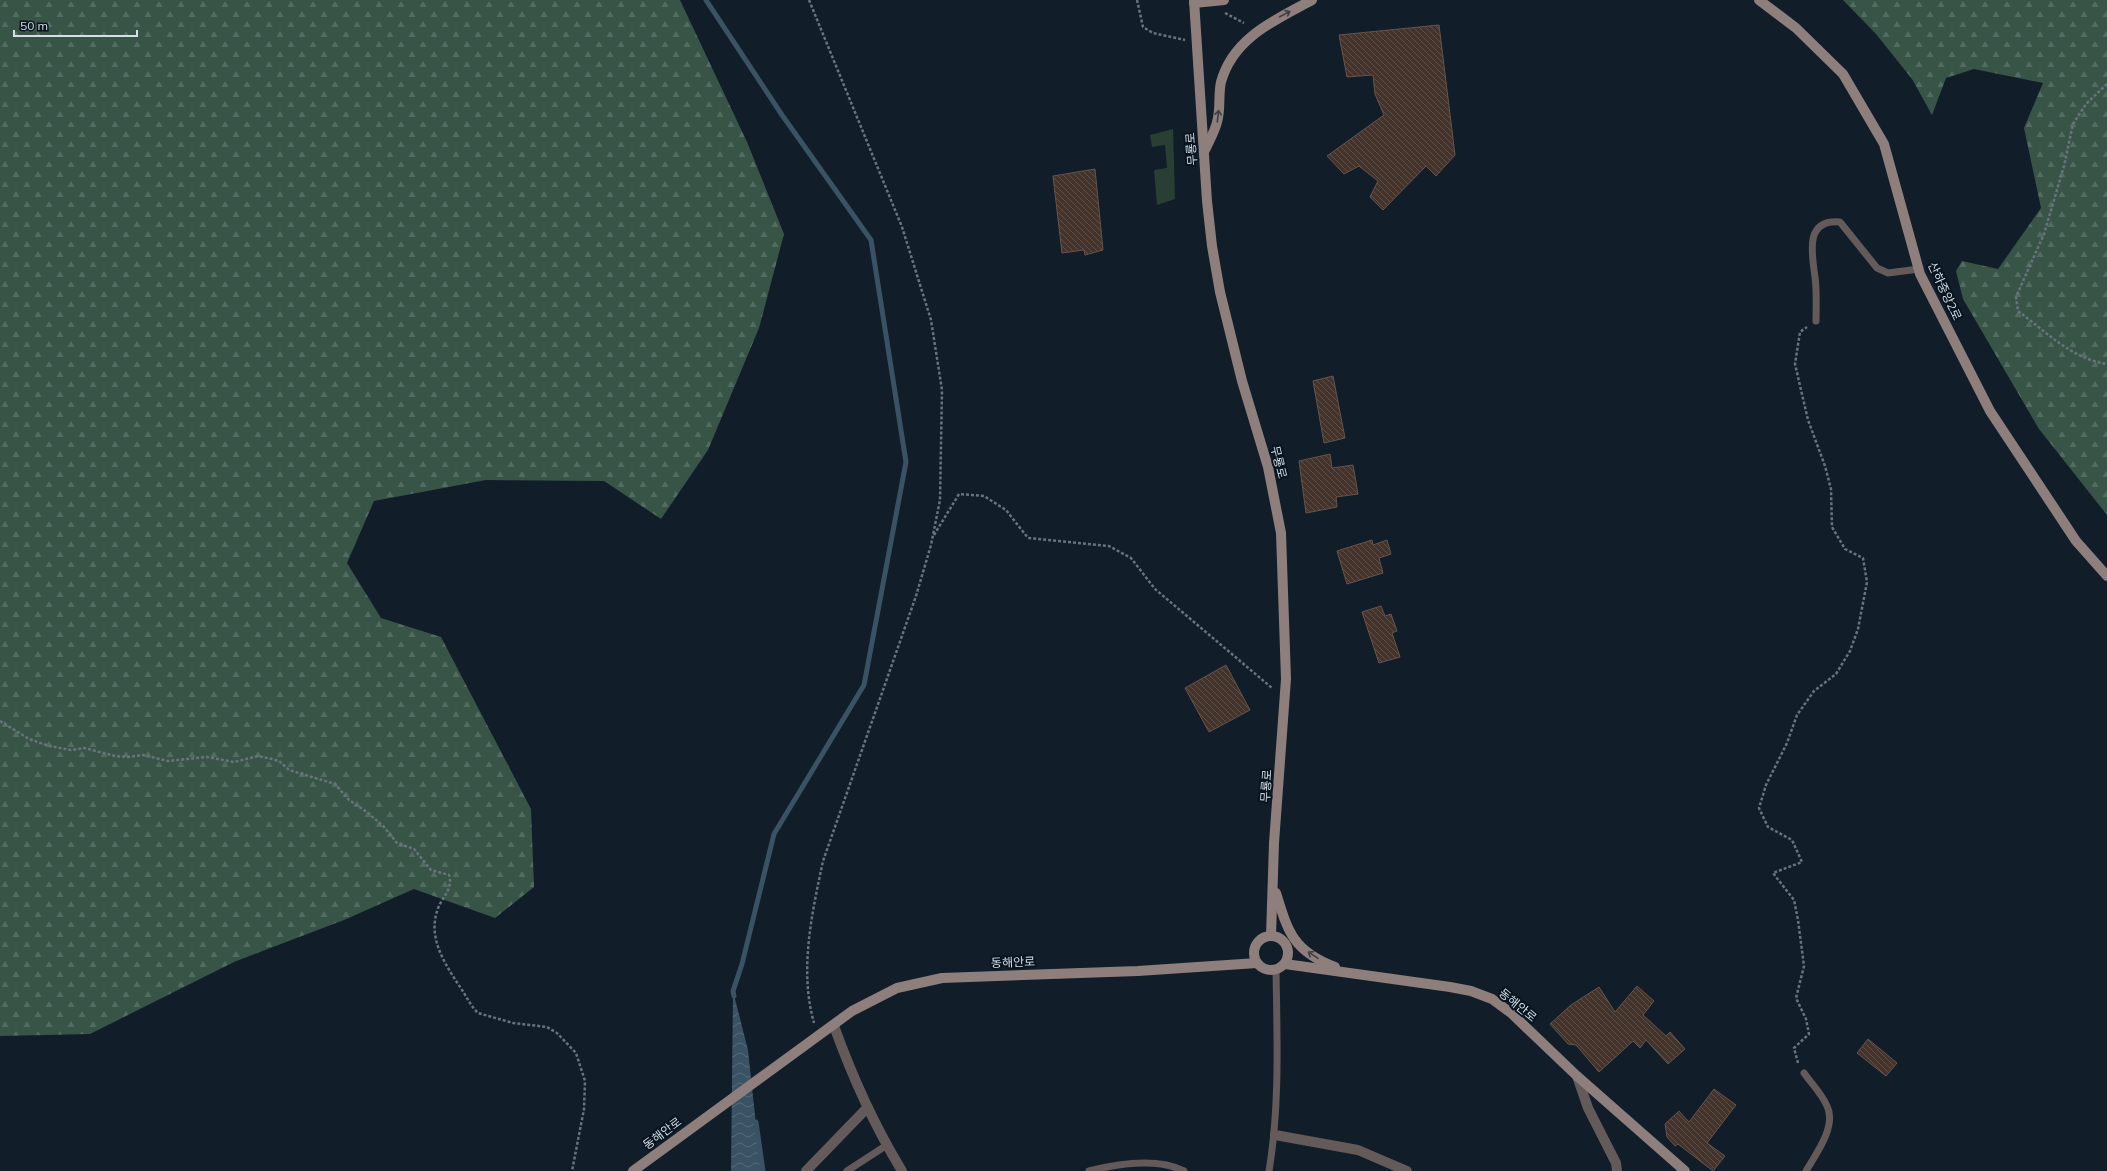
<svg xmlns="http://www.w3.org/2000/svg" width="2107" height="1171" font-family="Mulish,'Noto Sans KR',sans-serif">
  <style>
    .grass { fill: #293f34 }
    .forest { fill: url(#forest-firs) }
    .water { fill: url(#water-waves) }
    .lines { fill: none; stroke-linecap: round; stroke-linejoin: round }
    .stream { stroke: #395364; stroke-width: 5 }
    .building { fill: url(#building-back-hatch); stroke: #67544b }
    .path { stroke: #69737e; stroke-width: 2.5; stroke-dasharray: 3 2; stroke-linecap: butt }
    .lane { stroke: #645a59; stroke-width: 7 }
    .street { stroke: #645a59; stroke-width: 10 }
    .secondary { stroke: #8e7e7c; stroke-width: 10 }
    .oneway { stroke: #3e3e44 }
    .labels { text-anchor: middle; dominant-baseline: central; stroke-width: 4; stroke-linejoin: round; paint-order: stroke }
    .street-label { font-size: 12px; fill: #d6dee7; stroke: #08141f }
  </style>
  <defs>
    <pattern id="forest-firs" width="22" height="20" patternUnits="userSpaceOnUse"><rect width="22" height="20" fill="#375446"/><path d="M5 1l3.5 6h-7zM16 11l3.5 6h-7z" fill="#536c61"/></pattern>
    <pattern id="water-waves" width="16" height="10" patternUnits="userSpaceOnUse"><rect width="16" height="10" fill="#395364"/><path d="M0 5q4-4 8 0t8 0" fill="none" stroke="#556b7a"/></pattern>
    <pattern id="building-back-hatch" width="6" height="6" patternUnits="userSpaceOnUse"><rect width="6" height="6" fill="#44332a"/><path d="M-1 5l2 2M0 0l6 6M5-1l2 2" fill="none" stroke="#5e5049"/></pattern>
  </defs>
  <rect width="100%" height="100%" fill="#111d29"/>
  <!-- grass -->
  <path class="grass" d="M1173,129L1175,199L1157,205L1154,170L1167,168L1165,145L1152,147L1150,135Z"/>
  <!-- forest -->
  <g class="forest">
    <path d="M0,0H680L747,142L784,234L759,328L708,450L661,519L604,481L486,480L374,501L347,563L381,618L441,637L531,809L534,887L495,918L414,889L344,920L234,962L90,1034L0,1036Z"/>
    <path d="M1843,0H2107V515L2039,429L1963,299L1956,271L1962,261L1998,269L2041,208L2024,128L2043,83L1974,69L1946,78L1932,115L1912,79L1876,34Z"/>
  </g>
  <!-- water -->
  <path class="water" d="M733,991L748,1050L758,1143L765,1171H731Z"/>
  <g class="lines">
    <!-- stream -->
    <g class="stream">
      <path d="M706,0L782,115L871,240L906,462L864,685L774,834L742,964L733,991L734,996"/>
      <path d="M756,1122L763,1171"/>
    </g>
  </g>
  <!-- building -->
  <g class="building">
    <path d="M1439,25L1455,155L1436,176L1426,166L1383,210L1370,197L1378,181L1359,166L1344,174L1327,156L1384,115L1375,94L1373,75L1347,77L1339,35Z"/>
    <path d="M1095,169L1103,250L1085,255L1084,250L1062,253L1053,176Z"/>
    <path d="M1333,376L1345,438L1324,443L1313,381Z"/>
    <path d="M1330,454L1332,468L1353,465L1358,494L1336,497L1337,507L1306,513L1299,461Z"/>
    <path d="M1372,540L1373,545L1387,540L1391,554L1379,558L1383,573L1347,584L1337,551Z"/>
    <path d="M1381,606L1385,616L1391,614L1397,631L1392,633L1400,657L1379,663L1362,612Z"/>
    <path d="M1226,665L1250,710L1209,732L1185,688Z"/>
    <path d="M1637,986L1654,1001L1643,1015L1666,1036L1670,1032L1685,1049L1668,1064L1646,1040L1640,1048L1633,1041L1599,1072L1576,1045L1568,1044L1550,1024L1571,1005L1599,987L1615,1012Z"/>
    <path d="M1868,1039L1897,1063L1886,1076L1857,1053Z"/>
    <path d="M1714,1089L1736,1105L1707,1143L1725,1156L1713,1171L1678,1144L1675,1146L1667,1137L1665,1124L1679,1111L1689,1122Z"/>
  </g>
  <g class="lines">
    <!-- path -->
    <g class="path">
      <path d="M809,0L902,227L931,320L942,390L940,500L931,545L916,596L823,861C812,913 799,970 814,1023"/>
      <path d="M1137,0L1143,27L1153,33L1185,40"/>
      <path d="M1225,13L1244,23"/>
      <path d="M2107,84L2086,104L2073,124L2064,166L2044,234L2016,297L2018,311C2045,331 2072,359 2107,364"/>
      <path d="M934,535L959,494L984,496L1006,510L1028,538L1109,546L1131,558L1155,589L1272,688"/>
      <path d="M0,721L29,739L49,746L71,750L84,748L115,756L128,757L143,755L168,761L207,757L234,762L258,756L272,759L279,761L289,770L335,784L349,800L367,812L384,827L397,843L414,849L431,870L449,875C453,888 444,895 439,906C425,938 447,967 464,993C468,1000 472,1007 478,1013L513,1023L547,1027L557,1033L576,1053L585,1081L584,1109L572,1171"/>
      <path d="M1798,1063L1794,1048L1809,1034L1806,1019L1796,998L1804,966L1798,920L1794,900L1773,873L1802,862L1792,840L1768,827L1759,808L1766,785L1787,743L1797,715L1814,691L1836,674L1850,651L1858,629L1867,582L1863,558L1845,549L1832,527L1831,489L1825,466L1808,420L1795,364L1800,332L1807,327"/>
    </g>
    <!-- lane -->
    <g class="lane">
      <path d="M1816,321C1816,307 1817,292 1815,277C1812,254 1804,219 1840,222L1877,268L1888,273L1919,269"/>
      <path d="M1804,1073C1811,1083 1822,1094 1827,1106C1837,1126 1816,1154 1806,1171"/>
      <path d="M847,1171L887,1145"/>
      <path d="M1089,1171C1117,1164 1156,1157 1184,1171"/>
      <path d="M1269,1171C1280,1105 1277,1037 1276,970"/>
    </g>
    <!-- street -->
    <g class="street">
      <path d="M834,1026C852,1076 874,1125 902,1171"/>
      <path d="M1577,1076L1588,1108L1616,1163L1617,1171"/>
      <path d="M1275,1135L1358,1150L1407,1171"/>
      <path d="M806,1171L867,1108"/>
    </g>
    <!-- secondary -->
    <g class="secondary">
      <path d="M1194,0L1207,201L1212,246L1220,292L1242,381L1268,467L1281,533L1286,679L1274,843L1271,936"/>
      <path d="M1759,0L1796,28L1843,74L1884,144L1920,274L1990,411L2076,541L2107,576"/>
      <path d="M1194,3L1224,0"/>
      <path d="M1205,150C1209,141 1215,131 1217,122C1221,109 1218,95 1221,82C1233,38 1275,20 1312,0"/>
      <path d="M1276,893C1288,932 1293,951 1335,967"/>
      <circle cx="1271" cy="953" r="17"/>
      <path d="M1285,964L1450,987L1471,991L1492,999L1511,1013L1577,1076L1685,1171"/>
      <path d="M633,1171L852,1011L897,988L942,978L1138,971L1257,963"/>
    </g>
  </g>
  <!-- one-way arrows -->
  <defs><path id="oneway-shaft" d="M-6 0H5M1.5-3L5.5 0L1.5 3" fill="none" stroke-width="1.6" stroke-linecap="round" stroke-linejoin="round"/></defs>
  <g class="oneway">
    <use href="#oneway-shaft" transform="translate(1285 14) rotate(-28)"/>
    <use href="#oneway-shaft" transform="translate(1218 116) rotate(-83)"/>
    <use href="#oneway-shaft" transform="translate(1313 955) rotate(-146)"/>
  </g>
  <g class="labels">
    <!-- street labels -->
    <g class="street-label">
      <text transform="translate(1191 149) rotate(-94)">무룡로</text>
      <text transform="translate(1945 291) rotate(65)">산하중앙2로</text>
      <text transform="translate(1279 462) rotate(76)">무룡로</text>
      <text transform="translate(1266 786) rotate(-86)">무룡로</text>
      <text transform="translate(1013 962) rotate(-2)">동해안로</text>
      <text transform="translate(1518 1005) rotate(39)">동해안로</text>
      <text transform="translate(662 1133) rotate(-37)">동해안로</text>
    </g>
  </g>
  <!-- scale -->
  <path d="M14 30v6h123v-6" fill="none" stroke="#d6dee7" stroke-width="2"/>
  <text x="20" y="30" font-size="12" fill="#d6dee7" stroke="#08141f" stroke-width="3" paint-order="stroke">50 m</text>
</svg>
